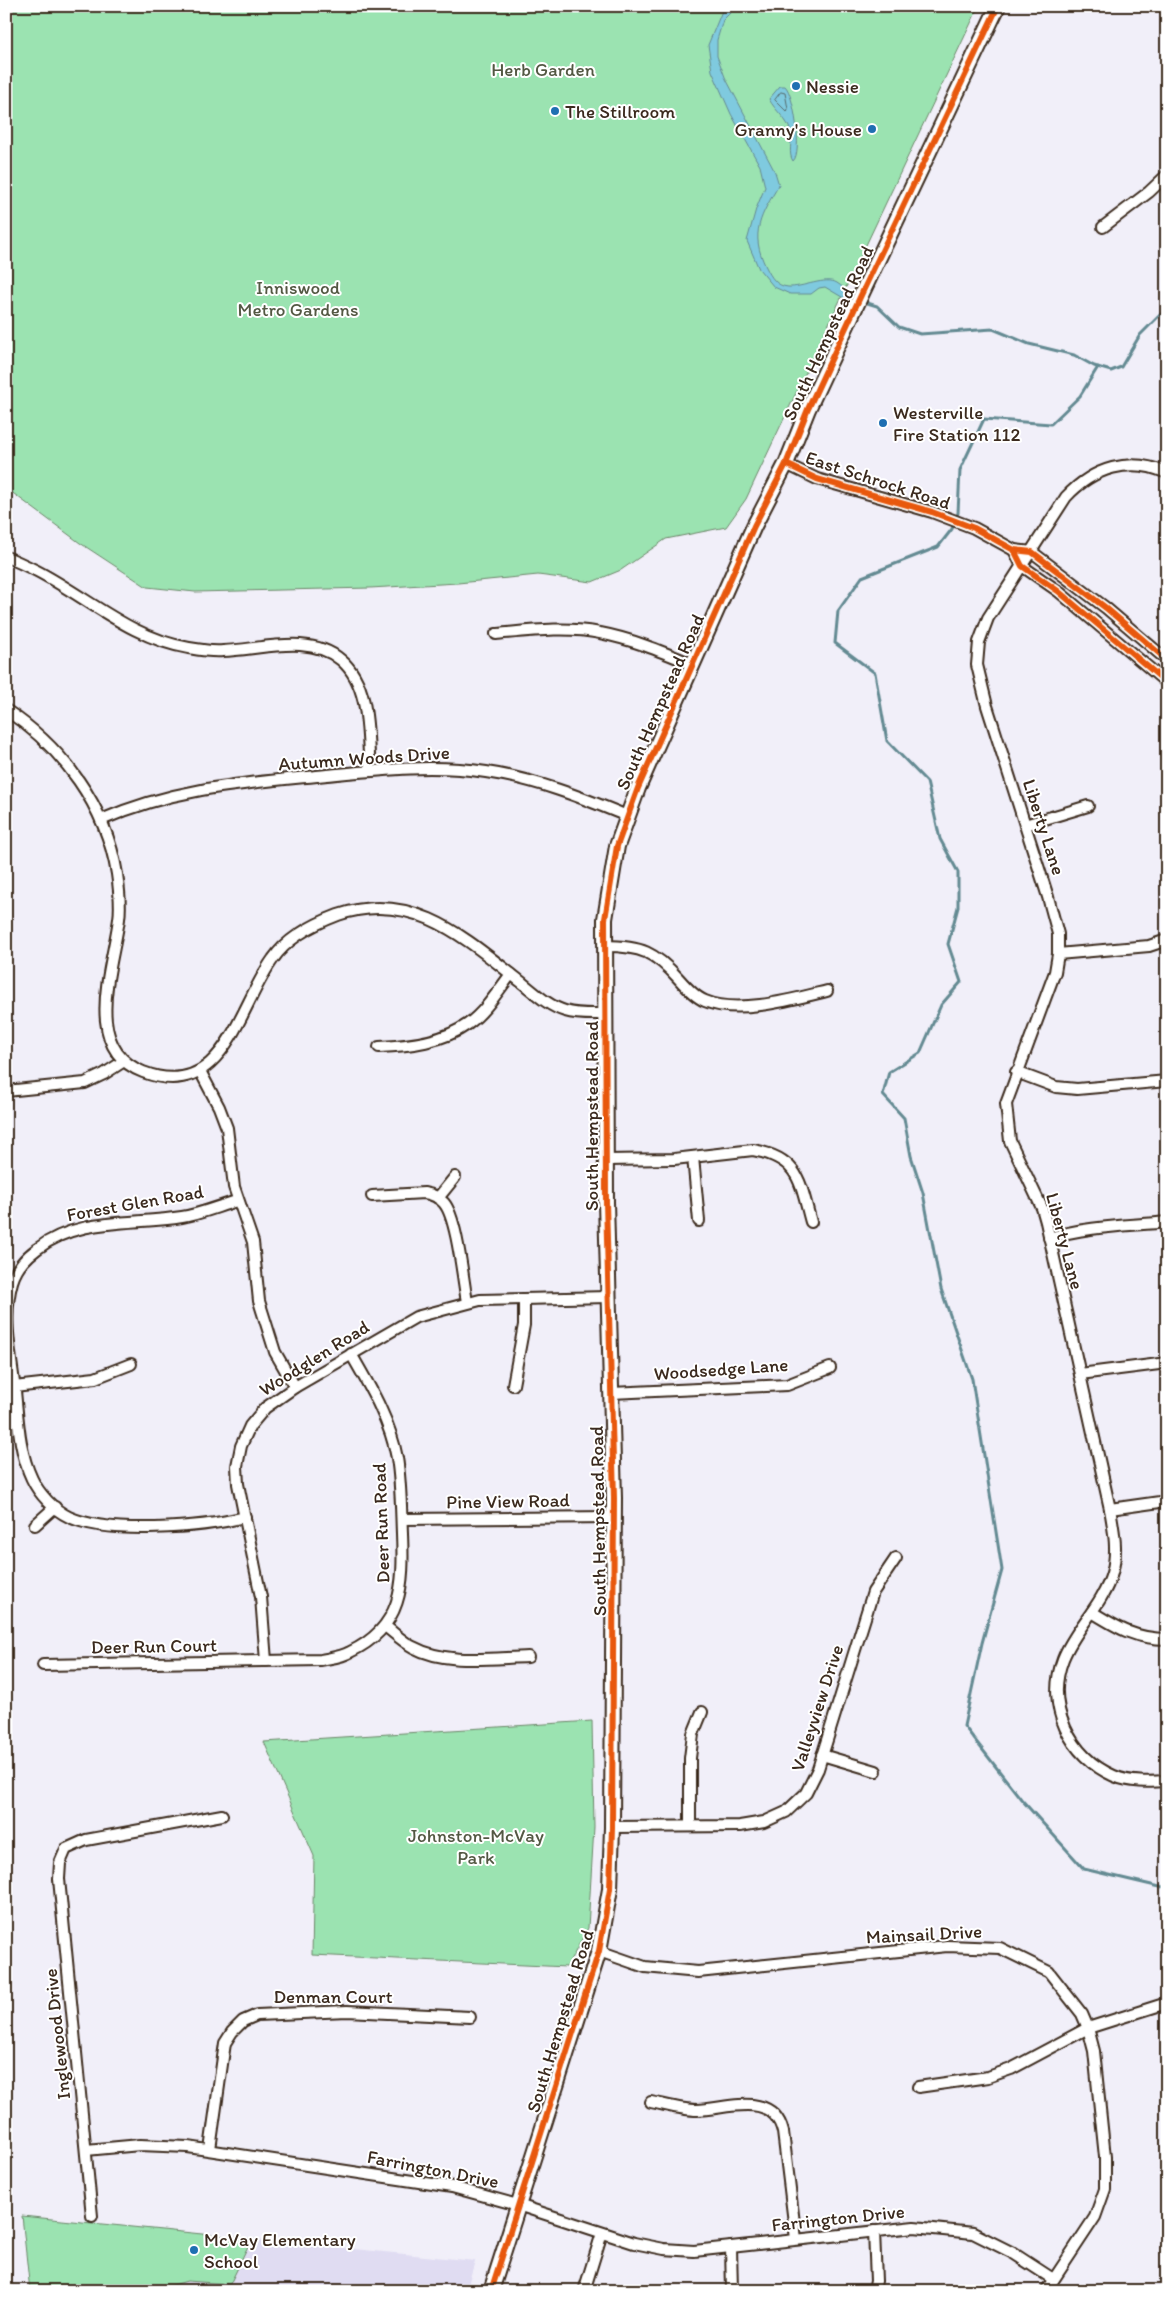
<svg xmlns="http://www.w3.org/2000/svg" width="1173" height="2297" font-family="Itim,sans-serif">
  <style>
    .built { fill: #e0dcf2 }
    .green { fill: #9be3b1; stroke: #6b8668 }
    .water { fill: #7fcadf; stroke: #648a92 }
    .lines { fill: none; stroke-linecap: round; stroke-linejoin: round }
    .shore { stroke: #566a6b; stroke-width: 1 }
    .stream { stroke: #648a92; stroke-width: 3 }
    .street-casing { stroke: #3b2a1e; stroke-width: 14 }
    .secondary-casing { stroke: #3b2a1e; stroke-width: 18 }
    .street { stroke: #fff; stroke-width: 10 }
    .secondary { stroke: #fff; stroke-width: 14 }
    .cycleway-casing { stroke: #fff; stroke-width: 9 }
    .cycleway { stroke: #e8590c; stroke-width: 6 }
    .poi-dot { fill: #1f6fb2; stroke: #fff; stroke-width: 2 }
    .labels { text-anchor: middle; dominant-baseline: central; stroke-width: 4; stroke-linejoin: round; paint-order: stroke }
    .park-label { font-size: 19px; fill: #535843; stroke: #fff }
    .poi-label { font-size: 19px; fill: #3b2a1e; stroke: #fff; text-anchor: start }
    .street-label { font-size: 19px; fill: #3b2a1e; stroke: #fff }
  </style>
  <rect width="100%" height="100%" fill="#f1eff9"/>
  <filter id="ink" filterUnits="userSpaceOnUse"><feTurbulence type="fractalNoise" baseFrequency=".02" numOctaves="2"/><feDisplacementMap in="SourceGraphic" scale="10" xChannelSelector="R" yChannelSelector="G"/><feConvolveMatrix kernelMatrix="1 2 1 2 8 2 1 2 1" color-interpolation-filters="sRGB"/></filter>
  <g filter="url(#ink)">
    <!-- built -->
    <path class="built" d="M22,2216L475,2261L466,2291H30Z"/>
    <!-- green -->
    <g class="green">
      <path d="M6,6H979L746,499L726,527L666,539L621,570L592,582L538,575L458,583L370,588L195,592L147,587L80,543L6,488Z"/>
      <path d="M592,1721L594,1827L588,1928L567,1967L312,1955L314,1856L264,1742Z"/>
      <path d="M22,2216L252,2239L230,2284L187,2281L152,2291H30Z"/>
    </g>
    <!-- water -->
    <g class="water">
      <path d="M724,6H737L723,20L717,40V56L725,77L775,172L779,185C761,215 749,233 766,267C771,277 776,286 788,287C802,288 826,276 837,283C842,286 847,291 852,295L847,300L825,287L819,288L811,294H790L774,287L759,269L747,241L756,209L765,187L760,166L731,114L712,71L708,45Z"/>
      <path d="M780,86H785C794,94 803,153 793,161C788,154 792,142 791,133C788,119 775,111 769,99Z"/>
    </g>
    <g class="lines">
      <!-- shore -->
      <path class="shore" d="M781,92L785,93L788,109L787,112L775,100Z"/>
      <!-- stream -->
      <g class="stream">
        <path d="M861,301L877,306L899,327L920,334L993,329L1029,344L1074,355L1094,366L1111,371L1121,367L1140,335L1167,308"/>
        <path d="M1098,367L1080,396L1051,424L984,419L960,470L958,513L952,529L938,547L862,577L838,611L835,643L875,673L887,741L927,782L940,839L958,872V907L948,944L961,982L941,1005L920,1053L889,1072L883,1095L904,1118L911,1156L923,1193L941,1289L972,1379L1002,1570L982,1643L964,1726L1021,1799L1084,1869L1160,1887L1167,1886"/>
      </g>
      <!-- street casing -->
      <g class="street-casing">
        <g id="street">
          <path d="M1103,227L1149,192L1167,175"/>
          <path d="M786,464L817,479L932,512L974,528L1014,550L1032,552L1106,608L1167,660"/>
          <path d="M1167,473C1130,456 1093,468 1066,497L988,618L979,642L977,665L987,706L1048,897L1058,934V954L1055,972L1006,1104L1010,1141L1042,1208L1046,1222L1110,1509C1114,1531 1118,1552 1112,1573C1103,1605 1075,1628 1063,1659C1045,1706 1070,1757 1114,1776C1130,1783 1150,1782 1167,1781"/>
          <path d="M1014,550L1022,566L1058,591L1167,683"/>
          <path d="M6,557C17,561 27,566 37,571C87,597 132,639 189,648C200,650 212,652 223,651C260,650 310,633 341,660C371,685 367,736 370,771"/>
          <path d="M496,634C529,631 567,626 600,633C632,639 663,652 692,664"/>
          <path d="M6,710C63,748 106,806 117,874C119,888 121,906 119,919C113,966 81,1048 143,1072C224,1103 238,1007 273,959C288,937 314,924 338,915C413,889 466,939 520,981C534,992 548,1006 565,1011C578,1015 592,1014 605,1014"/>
          <path d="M101,820C176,787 248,783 327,775C379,770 434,764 486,772C535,779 581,797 627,816"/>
          <path d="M1025,825L1088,806"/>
          <path d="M605,946C641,946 655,952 679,979C686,987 695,997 705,1001C738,1015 794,999 827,991"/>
          <path d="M1058,954L1149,946L1167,940"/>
          <path d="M379,1047C409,1046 443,1042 468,1024C485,1012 498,991 511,974"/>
          <path d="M200,1071L219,1107L227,1128L234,1187L253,1242L259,1301L275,1352L295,1387"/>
          <path d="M1016,1072L1056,1087L1077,1089L1167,1081"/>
          <path d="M6,1091L85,1083L104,1074L124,1061"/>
          <path d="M693,1157L699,1221"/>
          <path d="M605,1160L674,1159L753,1150C800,1158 800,1183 811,1222"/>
          <path d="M372,1196L424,1193C431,1194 439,1197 444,1203C457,1218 463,1280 467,1302"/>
          <path d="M438,1198L455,1177"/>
          <path d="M237,1201C219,1206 201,1214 182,1217C133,1225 78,1217 37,1249C26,1257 16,1268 12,1282C2,1317 11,1355 15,1391C18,1420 19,1452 32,1479C39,1494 54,1510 69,1517C109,1535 201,1528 245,1517"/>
          <path d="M1049,1238C1087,1226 1128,1226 1167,1222"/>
          <path d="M1080,1374L1167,1363"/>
          <path d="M513,1385L524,1325V1299"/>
          <path d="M14,1387L95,1378L131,1364"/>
          <path d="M611,1393L787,1385L830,1368"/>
          <path d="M1110,1509L1167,1501"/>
          <path d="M402,1519L614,1517"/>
          <path d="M35,1525L55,1507"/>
          <path d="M1092,1612C1118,1628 1135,1639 1167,1639"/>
          <path d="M385,1626C394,1633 403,1642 413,1647C446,1665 491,1658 528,1657"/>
          <path d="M266,1661L261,1597L238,1484L237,1466L241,1446L250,1426L265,1408L295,1387L416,1317L480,1300L608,1297"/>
          <path d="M43,1665L321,1660C330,1658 342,1657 350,1652C403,1627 404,1585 402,1533C401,1509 401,1482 397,1458C390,1420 370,1387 351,1354"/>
          <path d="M822,1755L876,1771"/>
          <path d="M690,1826V1758L693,1734L702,1712"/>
          <path d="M612,1827L740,1826L764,1822L786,1812L806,1793L818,1769L873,1592L896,1558"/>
          <path d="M599,1951L645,1967L698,1972L947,1946L1000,1948L1049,1972L1082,2014L1088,2028L1094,2051L1105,2157V2189L1095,2217L1046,2291"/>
          <path d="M918,2087L988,2077L1011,2069L1088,2028L1167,2003"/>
          <path d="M651,2102C666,2105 683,2110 697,2110C728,2109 773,2090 783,2132L796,2239"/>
          <path d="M210,2149L225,2043L232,2032L243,2021L257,2015L347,2011L470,2017"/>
          <path d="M86,2150L140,2145L188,2147L452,2187L518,2205L634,2243L664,2249L694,2251L914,2227L973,2233L1013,2253L1053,2279"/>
          <path d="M92,2216L59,1879L60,1863L66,1849L86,1840L222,1815"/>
          <path d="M731,2247L732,2291"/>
          <path d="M584,2291L602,2233"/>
          <path d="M874,2291L876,2281L874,2231"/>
        </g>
      </g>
      <!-- secondary casing -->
      <g class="secondary-casing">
        <path id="secondary" d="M491,2291L599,1951L610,1889L612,1827L614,1498L606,1202L605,919L617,846L638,788L754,526L786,464L808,409L862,293L998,6"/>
      </g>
      <!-- street -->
      <use href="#street" class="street"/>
      <!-- secondary -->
      <use href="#secondary" class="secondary"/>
      <!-- cycleway casing -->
      <g class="cycleway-casing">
        <g id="cycleway">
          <path d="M786,464L817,479L932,512L974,528L1014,550L1032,552L1106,608L1167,660"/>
          <path d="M1014,550L1022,566L1058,591L1167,683"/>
          <path d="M491,2291L599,1951L610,1889L612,1827L614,1498L606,1202L605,919L617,846L638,788L754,526L786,464L808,409L862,293L998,6"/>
        </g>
      </g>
      <!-- cycleway -->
      <use href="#cycleway" class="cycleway"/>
    </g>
  </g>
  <!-- markers -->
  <g class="poi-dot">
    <circle cx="796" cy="86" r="5"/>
    <circle cx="555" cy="111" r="5"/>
    <circle cx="872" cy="129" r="5"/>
    <circle cx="883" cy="423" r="5"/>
    <circle cx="194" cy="2250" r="5"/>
  </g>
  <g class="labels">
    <!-- park labels -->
    <g class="park-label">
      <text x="543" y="69">Herb Garden</text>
      <text x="298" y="287">Inniswood<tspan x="298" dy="22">Metro Gardens</tspan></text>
      <text x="476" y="1835">Johnston-McVay<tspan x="476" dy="22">Park</tspan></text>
    </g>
    <!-- poi labels -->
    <g class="poi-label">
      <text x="806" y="86">Nessie</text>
      <text x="565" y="111">The Stillroom</text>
      <text x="862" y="129" text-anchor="end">Granny's House</text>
      <text x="893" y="412">Westerville<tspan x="893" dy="22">Fire Station 112</tspan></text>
      <text x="204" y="2239">McVay Elementary<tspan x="204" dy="22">School</tspan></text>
    </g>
    <!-- street labels -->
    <g class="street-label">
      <text transform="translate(828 333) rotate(-65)">South Hempstead Road</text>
      <text transform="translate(878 480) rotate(18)">East Schrock Road</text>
      <text transform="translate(660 702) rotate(-66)">South Hempstead Road</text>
      <text transform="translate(364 758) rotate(-4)">Autumn Woods Drive</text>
      <text transform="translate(1044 827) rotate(72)">Liberty Lane</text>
      <text transform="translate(591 1116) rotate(-90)">South Hempstead Road</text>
      <text transform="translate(135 1203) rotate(-10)">Forest Glen Road</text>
      <text transform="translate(1065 1241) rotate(75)">Liberty Lane</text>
      <text transform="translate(314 1358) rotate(-32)">Woodglen Road</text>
      <text transform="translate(721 1369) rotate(-4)">Woodsedge Lane</text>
      <text transform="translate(508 1501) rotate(-1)">Pine View Road</text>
      <text transform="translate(598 1521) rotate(-91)">South Hempstead Road</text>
      <text transform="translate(381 1523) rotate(-92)">Deer Run Road</text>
      <text transform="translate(154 1646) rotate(-1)">Deer Run Court</text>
      <text transform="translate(817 1708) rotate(-72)">Valleyview Drive</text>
      <text transform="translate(924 1934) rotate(-3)">Mainsail Drive</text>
      <text x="333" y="1996">Denman Court</text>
      <text transform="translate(560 2021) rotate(-73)">South Hempstead Road</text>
      <text transform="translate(57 2034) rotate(-96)">Inglewood Drive</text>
      <text transform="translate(433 2169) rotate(11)">Farrington Drive</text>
      <text transform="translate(838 2218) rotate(-6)">Farrington Drive</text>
    </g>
  </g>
  <!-- margin -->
  <rect width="1173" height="2297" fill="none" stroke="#fff" stroke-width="25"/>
  <rect x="12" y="12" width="1148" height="2272" fill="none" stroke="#3b2a1e" stroke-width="2" filter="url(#ink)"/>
</svg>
